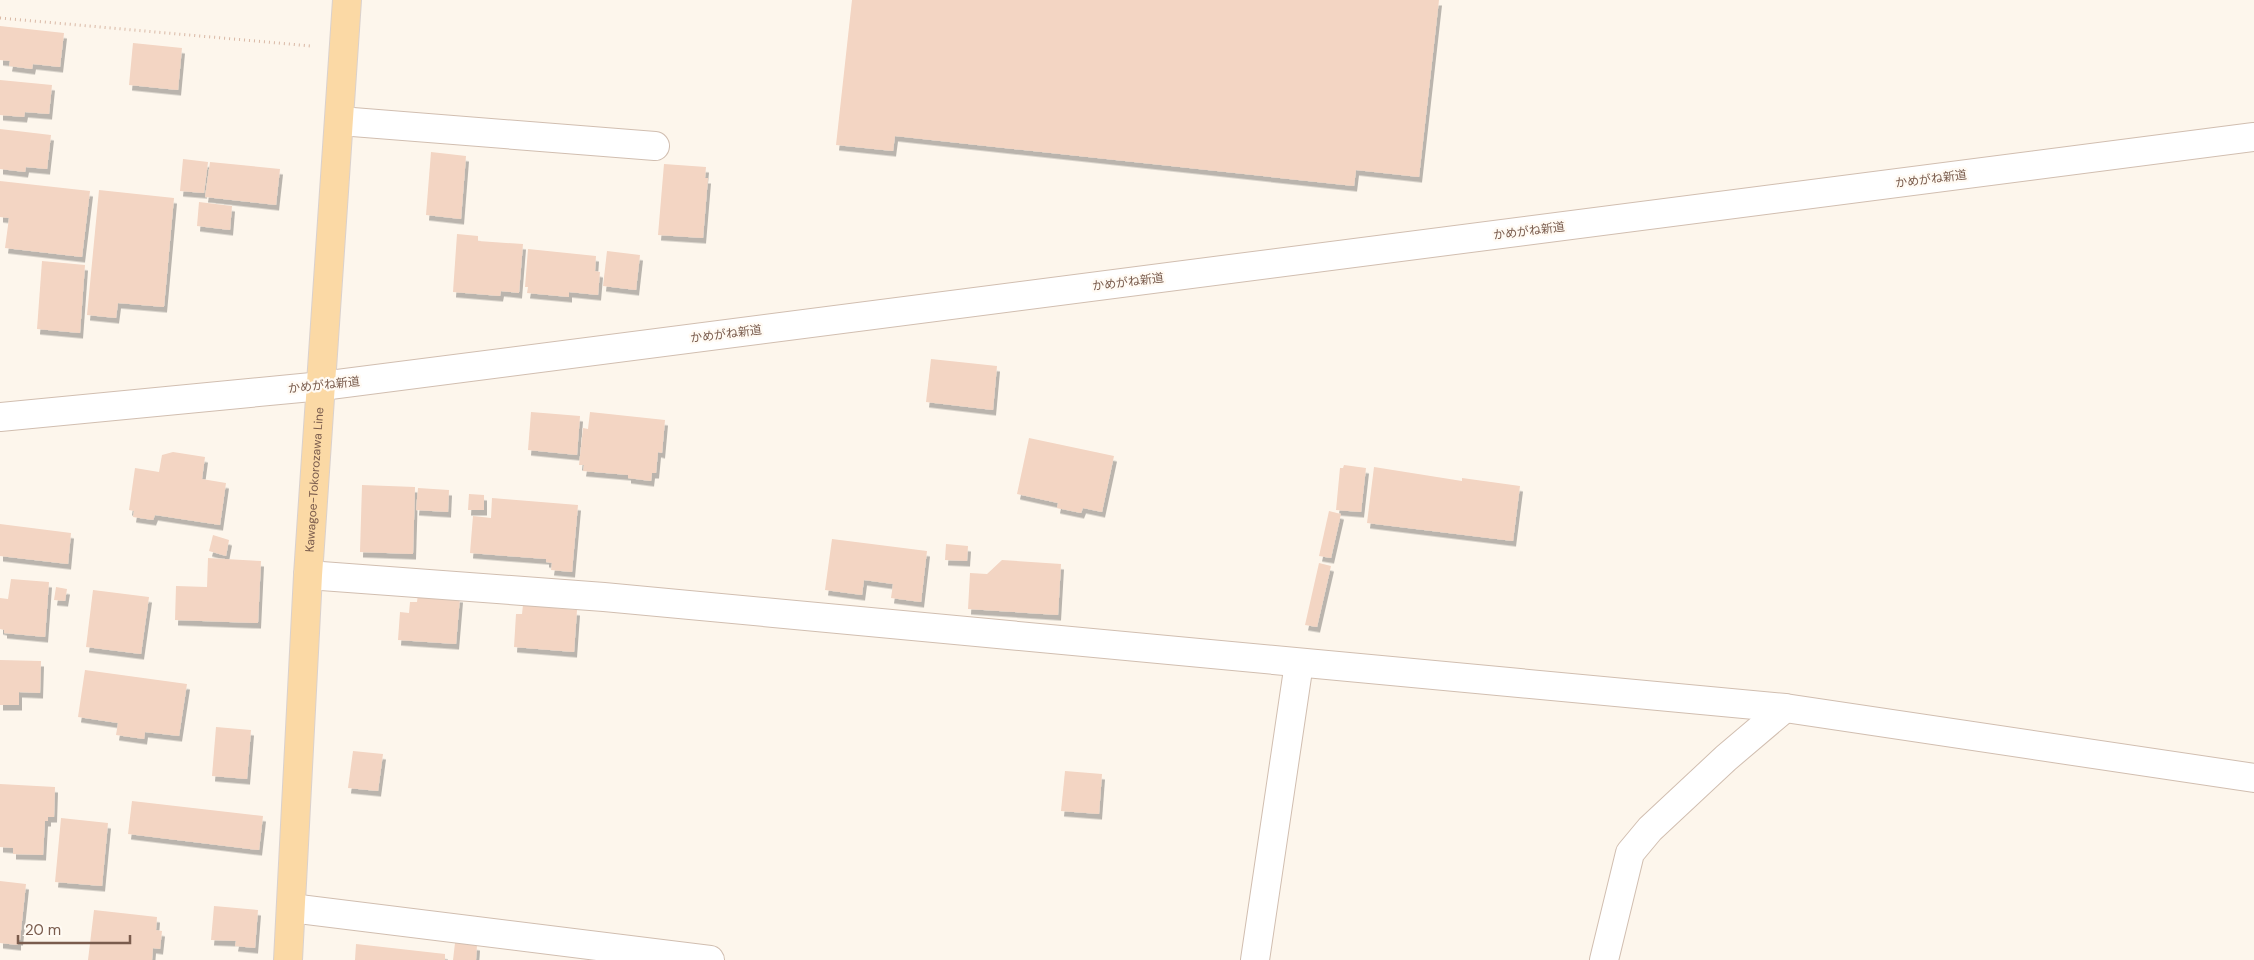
<svg xmlns="http://www.w3.org/2000/svg" width="2254" height="960" font-family="'DM Sans','Noto Sans JP',sans-serif">
  <style>
    .building { fill: #f3d5c3; filter: url(#shadow) }
    .lines { fill: none; stroke-linecap: round; stroke-linejoin: round }
    .minor-casing { stroke: #d1beb0; stroke-width: 30 }
    .major-casing { stroke: #dad1cd; stroke-width: 30 }
    .path { stroke: #d9b8a5; stroke-width: 3; stroke-dasharray: 1 4; stroke-linecap: butt }
    .minor { stroke: #fff; stroke-width: 28 }
    .major { stroke: #fbd9a5; stroke-width: 28 }
    .labels { text-anchor: middle; dominant-baseline: central; stroke-width: 4.5; stroke-linejoin: round; paint-order: stroke }
    .street-label { font-size: 12px; fill: #7a5c4d; stroke: #fffaf3 }
  </style>
  <defs>
    <filter id="shadow"><feDropShadow dx="3" dy="5.5" stdDeviation="0" flood-color="#0004"/></filter>
  </defs>
  <rect width="100%" height="100%" fill="#fdf6ec"/>
  <!-- building -->
  <g class="building">
    <path d="M852,0H1439L1419,177L1356,170L1354,186L895,136L893,151L836,145Z"/>
    <path d="M0,26L64,33L60,67L33,64L32,69L9,66L10,61L0,60Z"/>
    <path d="M133,43L182,48L178,90L129,85Z"/>
    <path d="M0,80L52,85L49,114L25,112L24,117L0,115Z"/>
    <path d="M0,129L51,135L47,169L26,167L25,172L0,169Z"/>
    <path d="M431,152L466,156L461,219L426,215Z"/>
    <path d="M183,159L208,162L204,193L180,191Z"/>
    <path d="M210,162L280,169L276,205L205,197Z"/>
    <path d="M664,164L706,167L705,178H708L703,238L658,235Z"/>
    <path d="M0,181L90,191L82,257L5,248L9,218L0,217Z"/>
    <path d="M99,190L174,198L164,307L118,303L116,318L87,315Z"/>
    <path d="M199,202L232,206L230,230L197,226Z"/>
    <path d="M457,234L478,236V241L523,244L519,293L501,291L500,296L453,292Z"/>
    <path d="M528,249L596,256L595,271L600,272L598,295L569,292V297L527,293L528,287H525Z"/>
    <path d="M607,251L640,255L636,290L603,286Z"/>
    <path d="M42,261L85,265L80,333L37,329Z"/>
    <path d="M931,359L997,366L993,410L926,402Z"/>
    <path d="M531,412L580,416L577,455L528,450Z"/>
    <path d="M590,412L665,420L662,453L658,452L656,473H652L651,481L628,478V475L583,471L584,465H579L583,428L588,429Z"/>
    <path d="M1029,438L1114,456L1102,512L1083,508L1081,513L1057,508L1058,503L1017,494Z"/>
    <path d="M173,452L205,457L202,479L226,483L220,525L155,515L153,520L133,517L134,511L129,510L135,468L159,472L162,455Z"/>
    <path d="M1344,465L1366,468L1361,512L1336,510L1340,468H1343Z"/>
    <path d="M1374,467L1462,481V478L1520,486L1513,541L1367,523Z"/>
    <path d="M362,485L415,487L413,554L360,552Z"/>
    <path d="M418,488L449,490L448,512L416,510Z"/>
    <path d="M469,494L484,495V510H468Z"/>
    <path d="M492,498L578,505L572,572L551,570L552,563L546,562V559L470,553L473,516L491,518Z"/>
    <path d="M1329,511L1341,514L1331,558L1319,556Z"/>
    <path d="M0,524L71,533L68,564L0,556Z"/>
    <path d="M213,535L229,540L226,556L209,551Z"/>
    <path d="M832,539L927,551L921,602L891,598L893,584L864,580L862,595L825,590Z"/>
    <path d="M946,544L968,546L967,561L945,560Z"/>
    <path d="M208,558L261,561L258,623L175,620L176,586L207,587Z"/>
    <path d="M1002,560L1061,564L1058,615L968,609L970,573L987,574Z"/>
    <path d="M1319,563L1331,566L1317,627L1305,625Z"/>
    <path d="M11,579L49,582L45,637L4,633V630L0,629V598L8,599Z"/>
    <path d="M56,587L67,589L65,601L54,600Z"/>
    <path d="M93,590L149,597L141,654L86,647Z"/>
    <path d="M418,594L460,597L456,644L398,640L400,612L409,613L410,602H417Z"/>
    <path d="M523,605L577,610L574,652L514,647L516,614H522Z"/>
    <path d="M0,660L41,661L40,693L19,692V705H0Z"/>
    <path d="M85,670L187,684L179,736L145,732L144,739L116,735L118,723L78,717Z"/>
    <path d="M216,727L251,730L247,779L212,776Z"/>
    <path d="M353,751L383,754L378,791L348,788Z"/>
    <path d="M1065,771L1102,774L1099,814L1061,811Z"/>
    <path d="M0,784L55,787L54,817H48V821H45L43,855L13,854V848L0,847Z"/>
    <path d="M132,801L263,816L259,850L128,834Z"/>
    <path d="M61,818L108,823L102,886L55,882Z"/>
    <path d="M0,881L26,884L20,940H18V945L0,943Z"/>
    <path d="M214,906L258,910L255,948L235,946L236,941L211,940Z"/>
    <path d="M94,910L157,917L156,930L162,931L160,949L153,948L152,960H88Z"/>
    <path d="M455,943L477,945L476,960H453Z"/>
    <path d="M356,944L445,954V960H355Z"/>
  </g>
  <g class="lines">
    <!-- minor casing -->
    <g class="minor-casing">
      <g id="minor">
        <path d="M340,121L655,146"/>
        <path d="M0,417L322,386L2254,137"/>
        <path d="M308,575L604,597L1785,708L2254,778"/>
        <path d="M291,908L710,960"/>
        <path d="M1255,960L1299,663"/>
        <path d="M1604,960L1630,853L1650,829L1726,758L1785,708"/>
      </g>
    </g>
    <!-- major casing -->
    <g class="major-casing">
      <g id="major">
        <path id="s1" d="M288,960L308,575L347,0"/>
      </g>
    </g>
    <!-- path -->
    <path class="path" d="M0,18L311,46"/>
    <!-- minor -->
    <use href="#minor" class="minor"/>
    <!-- major -->
    <use href="#major" class="major"/>
  </g>
  <g class="labels">
    <!-- street labels -->
    <g class="street-label">
      <text transform="translate(1931 179) rotate(-7)">かめがね新道</text>
      <text transform="translate(1529 231) rotate(-7)">かめがね新道</text>
      <text transform="translate(1128 282) rotate(-7)">かめがね新道</text>
      <text transform="translate(726 334) rotate(-7)">かめがね新道</text>
      <text transform="translate(324 385) rotate(-6)">かめがね新道</text>
      <text stroke="none"><textPath href="#s1" startOffset="481">Kawagoe-Tokorozawa Line</textPath></text>
    </g>
  </g>
  <!-- scale -->
  <path d="M18 935v8h112v-8" fill="none" stroke="#7a5c4d" stroke-width="2.5"/>
  <text x="25" y="935" font-size="15" fill="#7a5c4d" stroke="#fffaf3" stroke-width="4" paint-order="stroke">20 m</text>
</svg>
